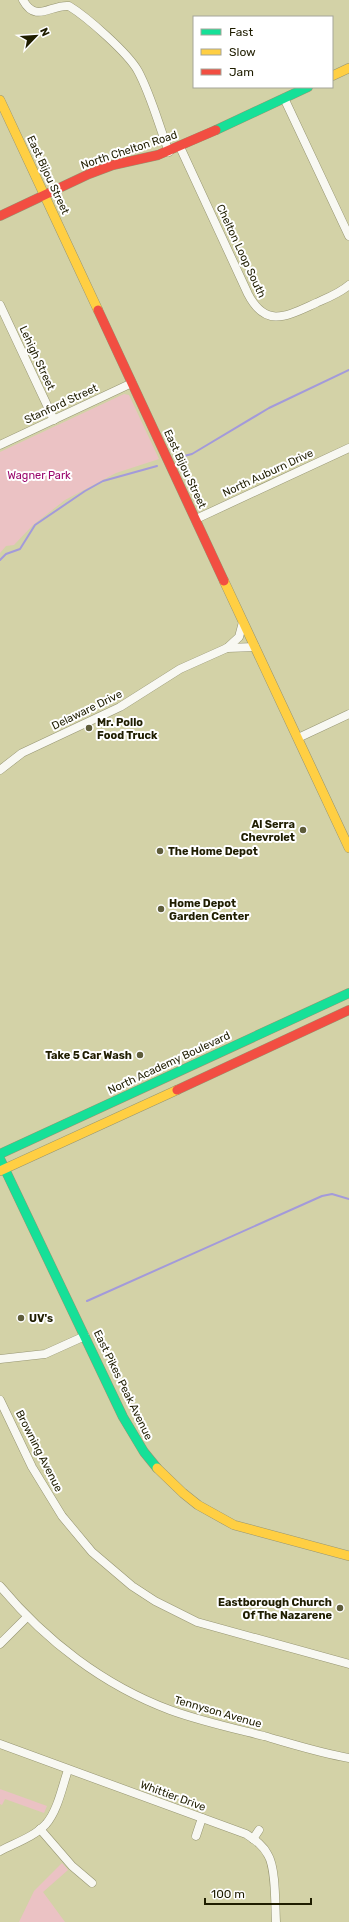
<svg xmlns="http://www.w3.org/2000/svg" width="349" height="1922" font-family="Rubik,sans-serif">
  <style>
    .green { fill: #ebc2c4 }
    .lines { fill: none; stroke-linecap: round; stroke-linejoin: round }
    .stream { stroke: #a39ada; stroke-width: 2 }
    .street-casing { stroke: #969572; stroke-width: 9 }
    .fast-casing { stroke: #969572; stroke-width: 10 }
    .slow-casing { stroke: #969572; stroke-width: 10 }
    .jam-casing { stroke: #969572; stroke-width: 10 }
    .street { stroke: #f8f8f2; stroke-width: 8 }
    .fast { stroke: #16e098; stroke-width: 9 }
    .slow { stroke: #ffcf43; stroke-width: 9 }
    .jam { stroke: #f24e42; stroke-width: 9 }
    .poi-dot { fill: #5e5c3a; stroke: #fff; stroke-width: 1.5 }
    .labels { text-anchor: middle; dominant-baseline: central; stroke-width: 4; stroke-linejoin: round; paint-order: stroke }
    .street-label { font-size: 11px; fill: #1f1d00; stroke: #fff }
    .park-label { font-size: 11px; fill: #9a076c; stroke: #fff }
    .poi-label { font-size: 11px; font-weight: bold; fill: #1f1d00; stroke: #fff; text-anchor: start }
  </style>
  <rect width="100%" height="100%" fill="#d3d2a7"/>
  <!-- green -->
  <g class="green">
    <path d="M124,394L129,395L159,459L116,473L65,500L33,525L14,545L6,546L0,553V452Z"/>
    <path d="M0,1789L47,1806L44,1813L5,1799L2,1805L0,1804Z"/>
    <path d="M62,1863L68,1870L43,1892L65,1922H19L34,1891Z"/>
  </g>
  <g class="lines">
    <!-- stream -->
    <g class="stream">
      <path d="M184,456L192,454L269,408L349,370"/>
      <path d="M0,560L6,554L20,549L35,525L85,491L103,481L157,466"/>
      <path d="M87,1301L322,1196L332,1194L349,1199"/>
    </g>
    <!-- street casing -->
    <g class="street-casing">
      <g id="street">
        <path d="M23,0C36,24 51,4 69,6C87,17 128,53 138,71C151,95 159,126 169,152"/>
        <path d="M284,98L349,236"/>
        <path d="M180,147L248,294C266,329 287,316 316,303C327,298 340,293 349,285"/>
        <path d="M0,305L54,420"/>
        <path d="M0,445L132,383"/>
        <path d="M196,519L349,448"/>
        <path d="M227,648L255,647"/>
        <path d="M298,738L349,714"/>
        <path d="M0,770L22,753L120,707L180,669L227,648L239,637L243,622"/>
        <path d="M0,1359L45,1354L85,1336"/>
        <path d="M0,1400L32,1467L62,1516L92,1552L132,1586L155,1601L197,1622L349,1664"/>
        <path d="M0,1586C45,1640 103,1685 170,1710C200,1721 232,1728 264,1736C292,1744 320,1753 349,1758"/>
        <path d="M0,1644L27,1617"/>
        <path d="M0,1744L246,1834C255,1840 263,1845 268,1855C276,1868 275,1905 276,1922"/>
        <path d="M40,1829L72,1866L92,1883"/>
        <path d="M196,1836L202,1818"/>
        <path d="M253,1839L259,1830"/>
        <path d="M0,1851C15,1843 34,1837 46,1824C58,1810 62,1787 68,1770"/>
      </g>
    </g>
    <!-- fast casing -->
    <g class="fast-casing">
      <g id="fast">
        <path d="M216,130L308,87"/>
        <path d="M0,1154L349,993"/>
        <path d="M0,1159L123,1417L144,1452L157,1468"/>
      </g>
    </g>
    <!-- slow casing -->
    <g class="slow-casing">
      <g id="slow">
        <path d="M332,76L349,68"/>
        <path d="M0,100L98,310"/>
        <path d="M224,581L349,848"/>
        <path d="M0,1171L177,1090"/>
        <path d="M157,1468L183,1493L198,1505L234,1525L349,1556"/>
      </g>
    </g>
    <!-- jam casing -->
    <g class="jam-casing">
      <g id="jam">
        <path d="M0,216L89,174L113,165L158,155L216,130"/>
        <path d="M98,310L224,581"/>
        <path d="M177,1090L349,1010"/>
      </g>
    </g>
    <!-- street -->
    <use href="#street" class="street"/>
    <!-- fast -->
    <use href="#fast" class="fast"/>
    <!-- slow -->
    <use href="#slow" class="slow"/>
    <!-- jam -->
    <use href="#jam" class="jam"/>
  </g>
  <!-- markers -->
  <g class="poi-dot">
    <circle cx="89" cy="728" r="4"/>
    <circle cx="303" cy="830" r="4"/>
    <circle cx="160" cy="851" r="4"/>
    <circle cx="161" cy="909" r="4"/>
    <circle cx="140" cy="1055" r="4"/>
    <circle cx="21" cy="1318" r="4"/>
    <circle cx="340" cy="1608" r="4"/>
  </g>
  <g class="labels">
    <!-- street labels -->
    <g class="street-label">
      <text transform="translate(129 150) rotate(-18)">North Chelton Road</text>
      <text transform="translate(48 175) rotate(65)">East Bijou Street</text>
      <text transform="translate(241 251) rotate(65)">Chelton Loop South</text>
      <text transform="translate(37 358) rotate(65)">Lehigh Street</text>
      <text transform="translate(61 404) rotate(-25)">Stanford Street</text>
      <text transform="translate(185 469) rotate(65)">East Bijou Street</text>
      <text transform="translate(268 473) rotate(-25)">North Auburn Drive</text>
      <text transform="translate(87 710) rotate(-26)">Delaware Drive</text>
      <text transform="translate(169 1063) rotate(-25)">North Academy Boulevard</text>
      <text transform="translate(123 1385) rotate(64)">East Pikes Peak Avenue</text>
      <text transform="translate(39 1451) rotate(63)">Browning Avenue</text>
      <text transform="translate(218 1712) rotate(16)">Tennyson Avenue</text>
      <text transform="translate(173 1796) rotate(20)">Whittier Drive</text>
    </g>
    <!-- park labels -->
    <g class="park-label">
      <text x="39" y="475">Wagner Park</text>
    </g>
    <!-- poi labels -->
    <g class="poi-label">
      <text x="97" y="722">Mr. Pollo<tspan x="97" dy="13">Food Truck</tspan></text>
      <text x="295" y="824" text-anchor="end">Al Serra<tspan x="295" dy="13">Chevrolet</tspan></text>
      <text x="168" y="851">The Home Depot</text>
      <text x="169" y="903">Home Depot<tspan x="169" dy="13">Garden Center</tspan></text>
      <text x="132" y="1055" text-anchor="end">Take 5 Car Wash</text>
      <text x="29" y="1318">UV's</text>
      <text x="332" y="1602" text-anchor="end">Eastborough Church<tspan x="332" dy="13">Of The Nazarene</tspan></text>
    </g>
  </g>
  <!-- legend -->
  <rect x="193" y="16" width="140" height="72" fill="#ffffff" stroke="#a5a599"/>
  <rect x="201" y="29" width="20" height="6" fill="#16e098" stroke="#a5a599"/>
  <text x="229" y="36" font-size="12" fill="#1f1d00">Fast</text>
  <rect x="201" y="49" width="20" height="6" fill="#ffcf43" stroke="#a5a599"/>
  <text x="229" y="56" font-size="12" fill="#1f1d00">Slow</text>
  <rect x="201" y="69" width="20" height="6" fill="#f24e42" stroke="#a5a599"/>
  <text x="229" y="76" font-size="12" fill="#1f1d00">Jam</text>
  <!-- north arrow -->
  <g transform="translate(36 36) rotate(65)" stroke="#ffffff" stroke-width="3" paint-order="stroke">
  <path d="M0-3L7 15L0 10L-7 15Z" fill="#1f1d00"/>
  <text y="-6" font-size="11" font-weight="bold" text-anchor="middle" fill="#1f1d00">N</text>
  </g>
  <!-- scale -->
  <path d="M205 1898v6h106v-6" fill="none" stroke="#1f1d00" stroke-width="2"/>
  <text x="211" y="1898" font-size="12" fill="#1f1d00" stroke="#ffffff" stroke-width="3" paint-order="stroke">100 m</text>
</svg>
